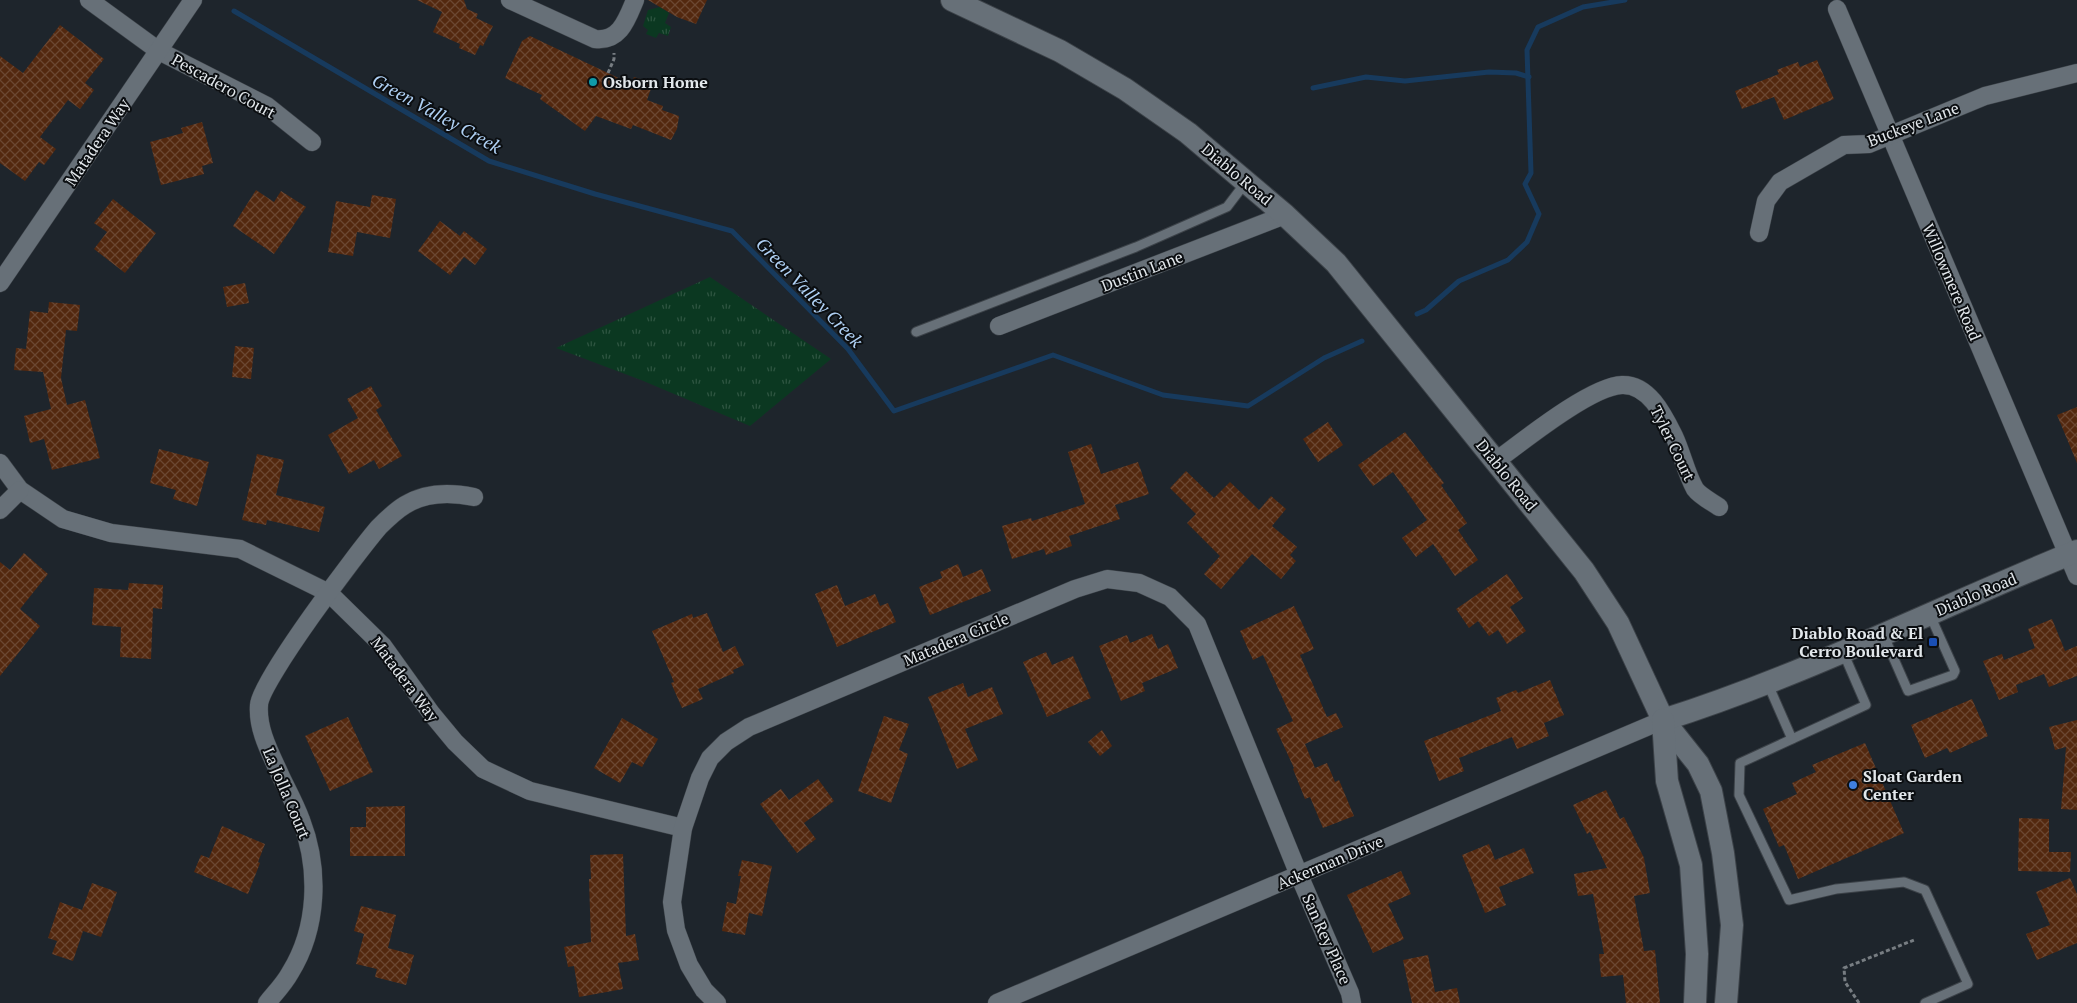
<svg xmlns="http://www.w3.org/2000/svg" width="2077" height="1003" font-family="'PT Serif',serif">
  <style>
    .grass { fill: url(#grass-tufts) }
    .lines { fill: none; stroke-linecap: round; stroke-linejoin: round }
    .stream { stroke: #173a5d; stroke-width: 5 }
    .building { fill: url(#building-cross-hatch) }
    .service-casing { stroke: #3c4248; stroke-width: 11 }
    .minor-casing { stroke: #3c4248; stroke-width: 19 }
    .tertiary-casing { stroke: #3c4248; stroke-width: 24 }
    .path { stroke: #777d82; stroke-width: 3; stroke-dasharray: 4 2.5; stroke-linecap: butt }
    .service { stroke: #677078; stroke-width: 9 }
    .minor { stroke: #677078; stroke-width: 18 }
    .tertiary { stroke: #677078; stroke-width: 22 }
    .culture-dot { fill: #0f9aa8; stroke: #0b0e11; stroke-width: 2 }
    .transit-dot { fill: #1a4fb4; stroke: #0b0e11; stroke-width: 2 }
    .shop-dot { fill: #3f7fe0; stroke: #0b0e11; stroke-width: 2 }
    .labels { text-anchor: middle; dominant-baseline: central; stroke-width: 4; stroke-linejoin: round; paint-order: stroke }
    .poi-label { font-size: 16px; font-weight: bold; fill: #e2e7eb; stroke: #0b0e11; text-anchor: start }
    .street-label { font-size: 16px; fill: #e2e7eb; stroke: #0b0e11 }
    .water-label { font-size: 18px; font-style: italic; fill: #b0d1f5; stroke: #0b0e11 }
  </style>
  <defs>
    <pattern id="grass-tufts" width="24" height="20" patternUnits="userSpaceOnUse" patternTransform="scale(1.25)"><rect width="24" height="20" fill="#0b3821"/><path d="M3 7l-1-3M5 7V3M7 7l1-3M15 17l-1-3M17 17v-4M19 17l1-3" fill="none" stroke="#2e5541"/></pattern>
    <pattern id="building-cross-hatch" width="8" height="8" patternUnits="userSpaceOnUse" patternTransform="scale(1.25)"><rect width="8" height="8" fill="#53280f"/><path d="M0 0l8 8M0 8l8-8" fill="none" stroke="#6b4732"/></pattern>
  </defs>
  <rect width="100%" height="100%" fill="#1e252c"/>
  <!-- grass -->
  <g class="grass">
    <path d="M660,7L669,13L665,23L671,27L668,36L659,33L656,38L646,34L648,30L643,26L648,10Z"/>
    <path d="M710,277L831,359L750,426L641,380L556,348Z"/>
  </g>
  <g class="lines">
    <!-- stream -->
    <g class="stream">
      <path d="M234,11L489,161L595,194L732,231L848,349L894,411L1053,355L1163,395L1248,406L1324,358L1362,341"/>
      <path d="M1313,88L1366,77L1405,81L1489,72L1516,73L1529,77"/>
      <path d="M1417,314L1426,310L1459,281L1508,260L1527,242L1539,214L1525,184L1531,173L1527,50L1538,27L1583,7L1625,0"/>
    </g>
  </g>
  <!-- building -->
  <g class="building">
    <path d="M417,0H464L467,9L478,14L476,18L493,26L483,46L480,45L475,55L459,48L460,44L433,32L442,12Z"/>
    <path d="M648,0H707L696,24L677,17Z"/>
    <path d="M60,25L104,59L85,83L94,90L80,109L68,100L40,137L56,149L44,165L39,162L25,181L0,163V56L23,73Z"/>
    <path d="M530,36L631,84L634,77L653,83L647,100L663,106L662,110L679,116L677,129L671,140L633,125L631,129L596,116L585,131L540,99L542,95L505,78L522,41Z"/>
    <path d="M1817,60L1834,99L1784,120L1774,97L1742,109L1735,91L1779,74L1777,70L1798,62L1800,67Z"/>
    <path d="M202,122L213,163L202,166L204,174L161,185L150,142L183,133L181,128Z"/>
    <path d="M256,190L274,202L281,191L306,207L274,254L233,226Z"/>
    <path d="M372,195L396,199L390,238L357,232L353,256L328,252L336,201L370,207Z"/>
    <path d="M113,199L156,233L125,273L94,249L107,232L94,223Z"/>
    <path d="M440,221L460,236L464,231L487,249L475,265L464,257L450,275L418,251Z"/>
    <path d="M245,283L249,303L227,307L223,287Z"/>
    <path d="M49,302L80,305L77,331L66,330L61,378L67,405L85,400L100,458L52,470L44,439L30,443L24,416L51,409L43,372L14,370L16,348L26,349L30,311L48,313Z"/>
    <path d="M235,346L254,348L251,379L232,377Z"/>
    <path d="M371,386L382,406L376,410L402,456L379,469L374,460L349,474L328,435L358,418L347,399Z"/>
    <path d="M2077,407V463L2057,415Z"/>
    <path d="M1328,422L1343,445L1318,462L1303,439Z"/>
    <path d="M1405,432L1444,483L1441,485L1467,523L1458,530L1478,560L1455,576L1433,544L1416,557L1402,538L1427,520L1393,472L1373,486L1358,465Z"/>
    <path d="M1091,444L1101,474L1138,462L1149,494L1115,505L1120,519L1069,536L1072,546L1046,555L1044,549L1012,559L1002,526L1031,518L1032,521L1085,504L1068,452Z"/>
    <path d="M159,449L209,462L197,506L173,499L176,490L150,483Z"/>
    <path d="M257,454L284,460L276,495L325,507L319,532L267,520L266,525L242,520Z"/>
    <path d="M1186,471L1214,498L1230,482L1259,510L1271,496L1286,509L1272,526L1297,547L1290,555L1296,561L1281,579L1252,554L1221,589L1204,574L1220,556L1187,523L1196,514L1170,488Z"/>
    <path d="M24,553L48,574L20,609L40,626L0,676V562L10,570Z"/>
    <path d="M958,564L963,577L982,569L991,591L930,615L919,587L942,578L940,572Z"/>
    <path d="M1507,574L1523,598L1510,607L1526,631L1507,644L1498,630L1489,636L1478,621L1469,628L1456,609Z"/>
    <path d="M129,583L163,585L162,609L153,608L151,659L120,657L121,627L92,625L94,588L128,590Z"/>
    <path d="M837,585L845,606L875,594L880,606L888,603L896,622L837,647L815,594Z"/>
    <path d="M1294,606L1314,649L1300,655L1327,717L1336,713L1343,727L1305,744L1315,768L1327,763L1335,782L1339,780L1354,816L1323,828L1310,797L1305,799L1293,769L1294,768L1276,729L1293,721L1263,655L1253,660L1240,631Z"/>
    <path d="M707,613L723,652L735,646L744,665L733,670L734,673L698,689L703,699L682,708L671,683L674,682L652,631L692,614L693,618Z"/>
    <path d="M2052,619L2065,651L2077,646V676L2049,687L2044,674L2016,685L2018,692L1999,700L1983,661L2002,654L2004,660L2035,648L2028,629Z"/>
    <path d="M1152,634L1158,649L1168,644L1178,668L1142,683L1145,691L1121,701L1099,646L1127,635L1130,643Z"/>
    <path d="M1046,652L1052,665L1073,656L1091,698L1047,717L1023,662Z"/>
    <path d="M1550,680L1564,715L1544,723L1549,736L1517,749L1512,737L1459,758L1464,771L1439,781L1424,741L1501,711L1496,698L1516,690L1518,693Z"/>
    <path d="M963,683L968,697L992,687L1003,714L965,729L978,760L957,769L928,697Z"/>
    <path d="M1972,699L1988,736L1950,753L1947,748L1925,758L1911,725Z"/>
    <path d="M884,716L909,724L899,750L908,754L891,803L858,791Z"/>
    <path d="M348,717L373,772L330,791L305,736Z"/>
    <path d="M622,718L658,739L642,767L632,762L620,783L594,768Z"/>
    <path d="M2077,720V810L2061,809L2066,747L2055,750L2049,727Z"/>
    <path d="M1102,730L1112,746L1100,756L1088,742Z"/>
    <path d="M1865,743L1904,833L1798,879L1784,845L1779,847L1763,809L1797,794L1792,783L1816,772L1812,765Z"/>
    <path d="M818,779L834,801L804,823L816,839L797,853L760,804L781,789L789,800Z"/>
    <path d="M1606,790L1620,819L1624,817L1644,858L1650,893L1634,896L1644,951L1655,950L1660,1003H1626L1623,975L1601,977L1599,954H1604L1593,894L1578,896L1574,874L1607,868L1590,832L1587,834L1573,805Z"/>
    <path d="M405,806V856H350V827H366V807Z"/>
    <path d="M2019,818L2049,819V852H2071L2070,872L2018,871Z"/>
    <path d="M222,826L265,844L258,862L260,863L248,894L194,872L201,855L209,858Z"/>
    <path d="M1489,844L1495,860L1524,848L1534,873L1499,887L1506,905L1485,913L1462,855Z"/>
    <path d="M623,854L626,936L635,934L639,960L618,963L623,989L579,997L574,966L568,967L564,947L591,942L589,879H591L590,855Z"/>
    <path d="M742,860L772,866L762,916L749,913L745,935L722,931L727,902L736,904L741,876H738Z"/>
    <path d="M1401,871L1411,894L1388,904L1404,939L1373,953L1347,895Z"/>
    <path d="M2070,878L2077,894V943L2037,960L2026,934L2050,925L2036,892Z"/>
    <path d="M92,883L117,892L101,937L83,931L73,961L52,954L57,941L48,938L60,902L82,910Z"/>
    <path d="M361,906L396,915L388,948L414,955L406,985L375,977L377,969L356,964L364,934L354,931Z"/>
    <path d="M1428,955L1435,992L1457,988L1460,1003H1412L1403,960Z"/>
  </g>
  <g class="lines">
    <!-- service casing -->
    <g class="service-casing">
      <g id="service">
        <path d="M916,332L1136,247L1227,207L1246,182"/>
        <path d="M1883,634L1908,691L1953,675L1955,671L1930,615"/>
        <path d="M1843,652L1866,705L1740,763L1739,795L1789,900L1836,889L1904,882L1925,890L1968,984L1925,1003"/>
        <path d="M1767,682L1792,739"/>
      </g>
    </g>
    <!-- minor casing -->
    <g class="minor-casing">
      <g id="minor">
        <path d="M89,0L159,51L267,106L312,142"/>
        <path d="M510,0L595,39C620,42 627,19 635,0"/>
        <path d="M1837,9L2077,576"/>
        <path d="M1759,233L1766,201L1780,182L1844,145L1869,144L1985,96L2077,73"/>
        <path d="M0,283L193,0"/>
        <path d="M999,326L1285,215"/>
        <path d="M1496,461C1523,441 1591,386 1622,385C1649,384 1664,416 1674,436C1682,453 1686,473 1695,489C1700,496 1712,502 1719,507"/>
        <path d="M0,463L20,490L63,519L111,533L240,549L329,593L383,646L431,713L455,742L483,769L530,791L683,828"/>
        <path d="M0,510L20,490"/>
        <path d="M267,1003C275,993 284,984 290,973C318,928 320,869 301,820C296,806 289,793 282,779C272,756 257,731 259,705C260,681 359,550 379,527C387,519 395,511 405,505C426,492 450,492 474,497"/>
        <path d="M717,1003L704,990L689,965L676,930L672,902L683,828L700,778L710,758L726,742L749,727L1075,589L1107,579L1139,583L1170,597L1197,624L1299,875L1350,993L1352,1003"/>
        <path d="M997,1003L1663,720"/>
      </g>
    </g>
    <!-- tertiary casing -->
    <g class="tertiary-casing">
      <g id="tertiary">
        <path d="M952,0L1060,51L1125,89L1188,133L1285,215L1336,263L1584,571L1618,623L1663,720L1698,764L1711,791L1723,853L1732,925L1726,1003"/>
        <path d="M1663,720C1805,675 1939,607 2077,551"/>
        <path d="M1663,720L1667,781L1691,865L1697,954L1695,1003"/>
      </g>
    </g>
    <!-- path -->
    <g class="path">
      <path d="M608,73L614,59V53"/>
      <path d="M1859,1003L1845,982L1844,968L1914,940"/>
    </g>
    <!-- service -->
    <use href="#service" class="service"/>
    <!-- minor -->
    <use href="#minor" class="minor"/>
    <!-- tertiary -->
    <use href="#tertiary" class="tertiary"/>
  </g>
  <!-- markers -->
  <circle class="culture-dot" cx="593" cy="82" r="5"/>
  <rect class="transit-dot" x="1928" y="637" width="10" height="10" rx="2.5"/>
  <circle class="shop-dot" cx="1853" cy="785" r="5"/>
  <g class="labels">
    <!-- poi labels -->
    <g class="poi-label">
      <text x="603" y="82">Osborn Home</text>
      <text x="1923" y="633" text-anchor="end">Diablo Road &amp; El<tspan x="1923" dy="18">Cerro Boulevard</tspan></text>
      <text x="1863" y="776">Sloat Garden<tspan x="1863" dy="18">Center</tspan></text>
    </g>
    <!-- street labels -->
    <g class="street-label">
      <text transform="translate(224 86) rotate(29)">Pescadero Court</text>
      <text transform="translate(1913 124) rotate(-21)">Buckeye Lane</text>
      <text transform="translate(97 142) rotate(-56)">Matadera Way</text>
      <text transform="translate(1237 174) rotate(40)">Diablo Road</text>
      <text transform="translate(1142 271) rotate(-21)">Dustin Lane</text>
      <text transform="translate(1952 282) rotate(67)">Willowmere Road</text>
      <text transform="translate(1673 443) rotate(64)">Tyler Court</text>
      <text transform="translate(1507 475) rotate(51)">Diablo Road</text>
      <text transform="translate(1976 594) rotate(-23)">Diablo Road</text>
      <text transform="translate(956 639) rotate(-23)">Matadera Circle</text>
      <text transform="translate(405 679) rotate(53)">Matadera Way</text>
      <text transform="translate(287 793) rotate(67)">La Jolla Court</text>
      <text transform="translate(1330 862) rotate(-23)">Ackerman Drive</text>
      <text transform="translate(1327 939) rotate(66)">San Rey Place</text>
    </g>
    <!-- water labels -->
    <g class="water-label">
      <text transform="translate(437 113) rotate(29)">Green Valley Creek</text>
      <text transform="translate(810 292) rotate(46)">Green Valley Creek</text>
    </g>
  </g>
</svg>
